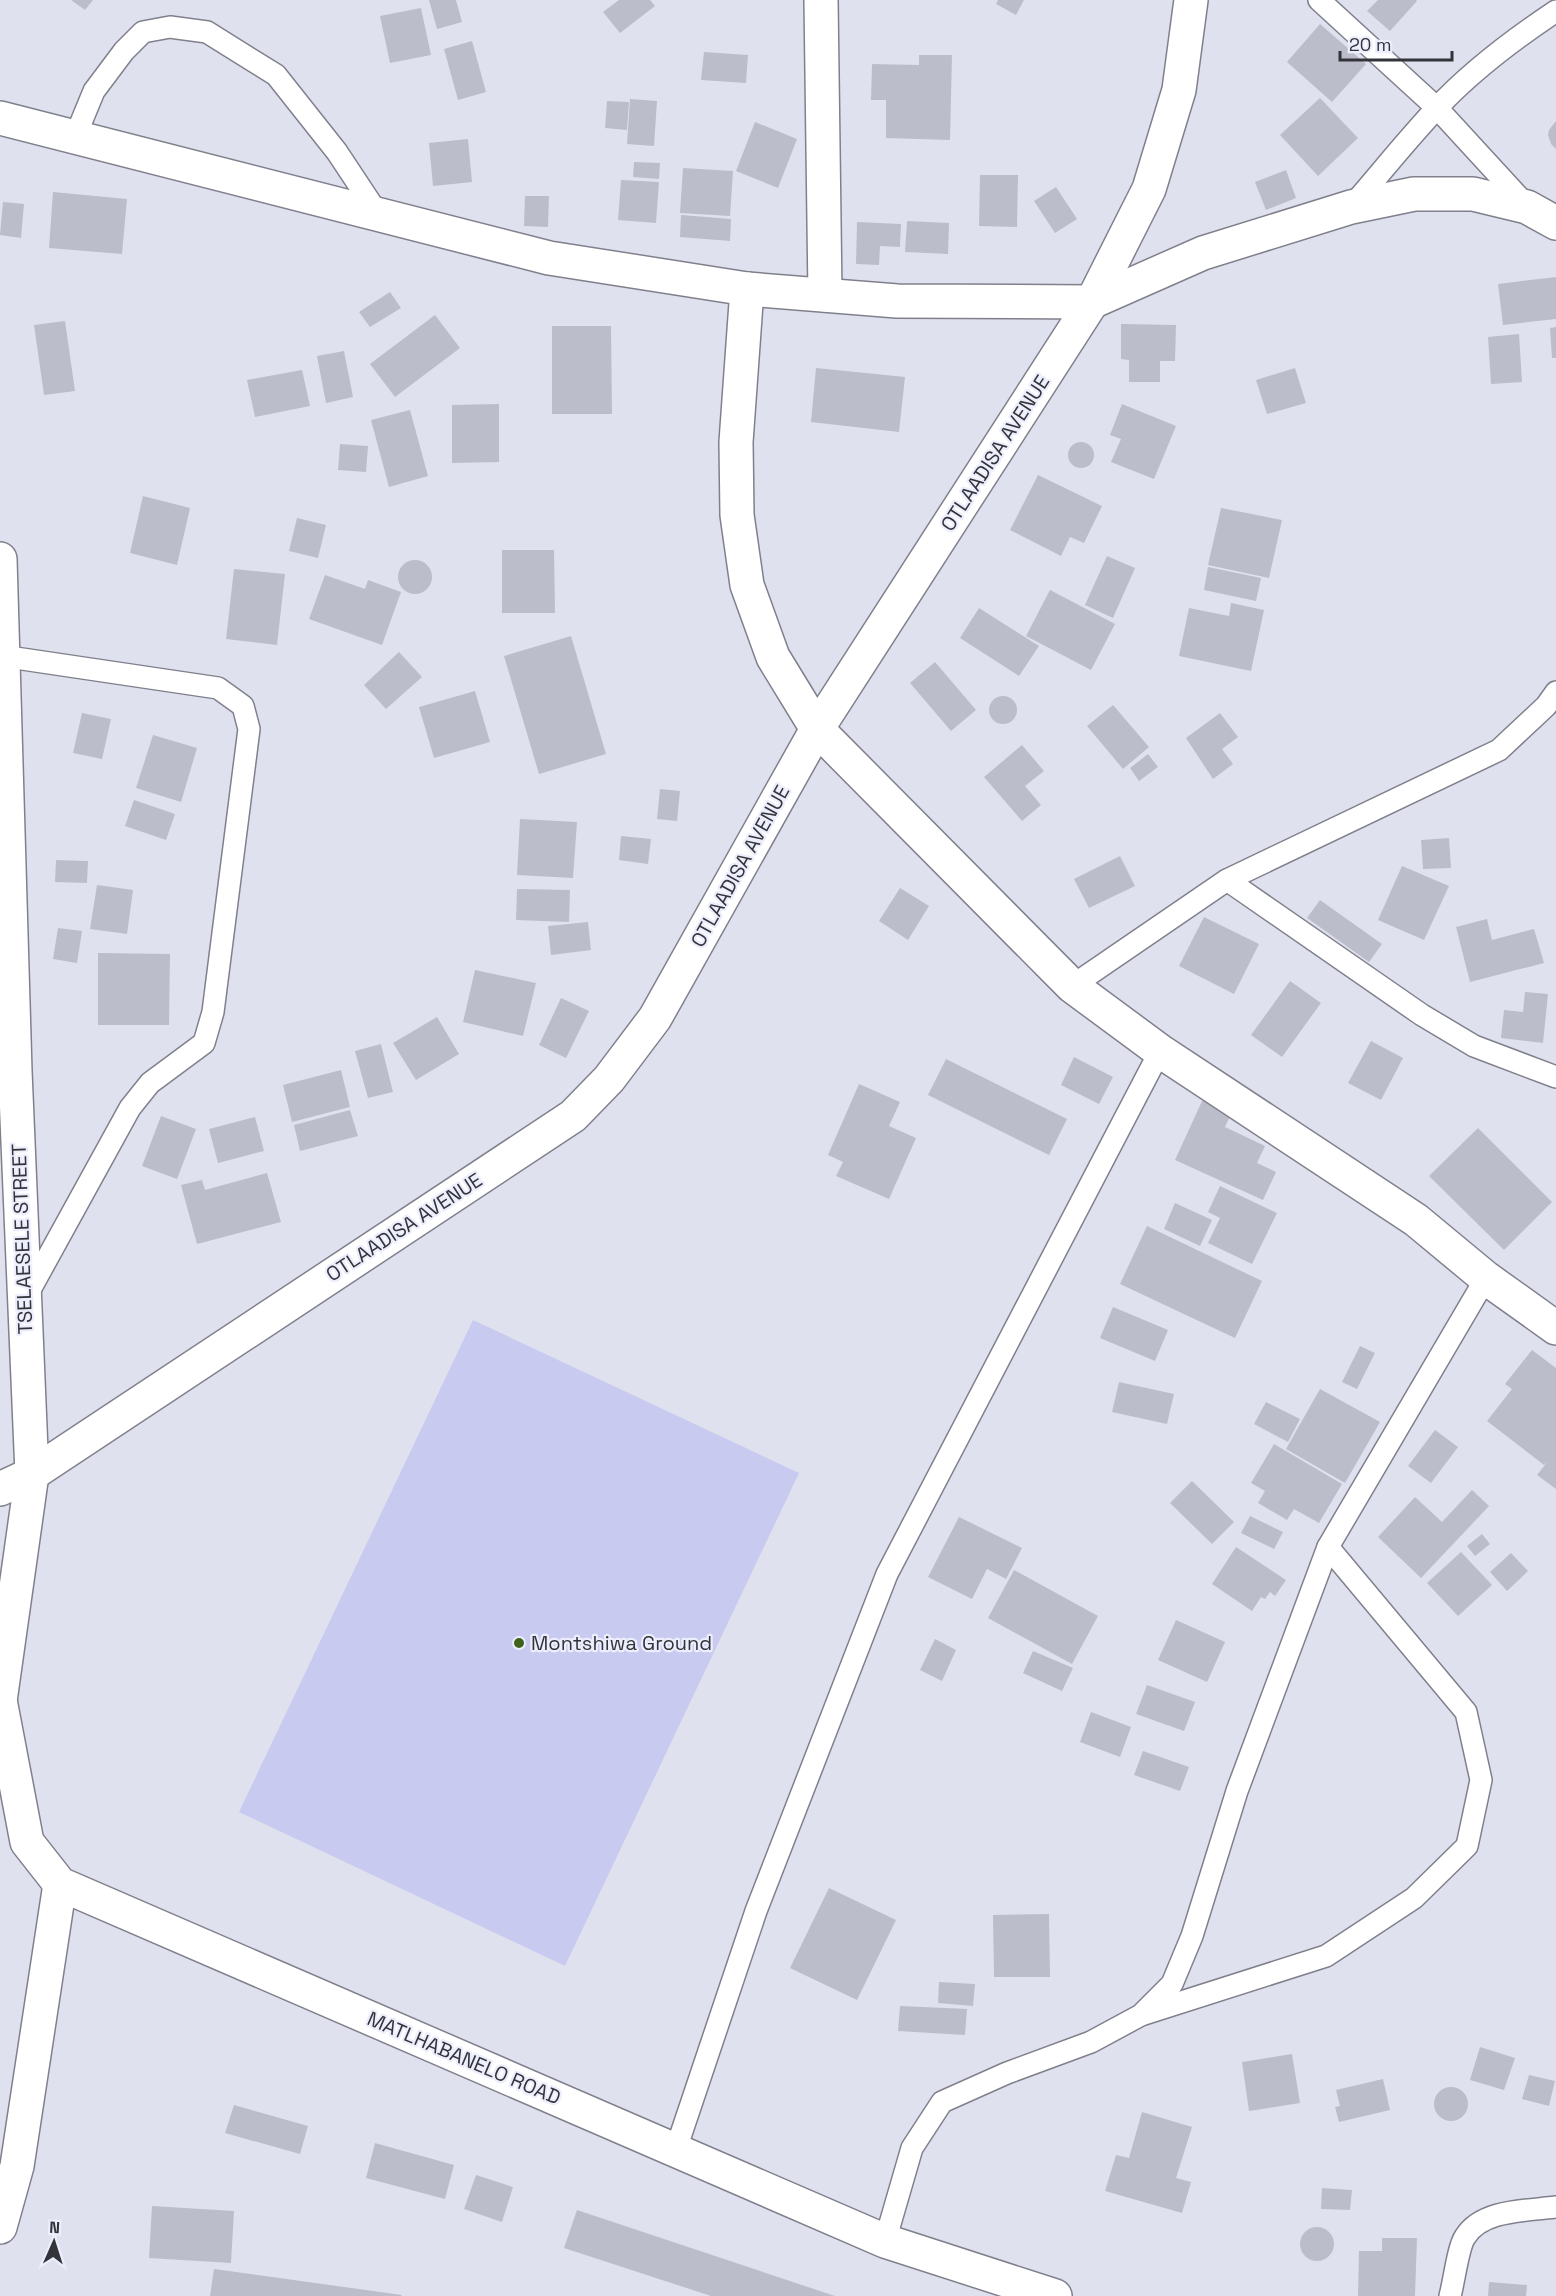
<svg xmlns="http://www.w3.org/2000/svg" width="1556" height="2296" font-family="'Space Grotesk',sans-serif">
  <style>
    .green { fill: #c8caef }
    .building { fill: #bcbdcb }
    .lines { fill: none; stroke-linecap: round; stroke-linejoin: round }
    .lane-casing { stroke: #80808d; stroke-width: 24 }
    .street-casing { stroke: #80808d; stroke-width: 36 }
    .lane { stroke: #fff; stroke-width: 21 }
    .street { stroke: #fff; stroke-width: 33 }
    .poi-dot { fill: #3e621b; stroke: #edeefd; stroke-width: 2 }
    .labels { text-anchor: middle; dominant-baseline: central; stroke-width: 4.5; stroke-linejoin: round; paint-order: stroke }
    .street-label { font-size: 20px; fill: #333439; stroke: #edeefd }
    .poi-label { font-size: 20px; fill: #333439; stroke: #edeefd; text-anchor: start }
  </style>
  <rect width="100%" height="100%" fill="#e0e1ef"/>
  <!-- green -->
  <path class="green" d="M473,1320L799,1473L565,1966L239,1812Z"/>
  <!-- building -->
  <g class="building">
    <path d="M71,0H93L85,10Z"/>
    <path d="M429,0H456L462,22L437,29Z"/>
    <path d="M619,0H650L655,6L620,33L603,12Z"/>
    <path d="M998,0H1024L1016,15L996,4Z"/>
    <path d="M1378,0H1416L1417,1L1390,31L1367,11Z"/>
    <path d="M421,8L431,55L390,63L380,16Z"/>
    <path d="M1320,24L1366,64L1332,102L1287,62Z"/>
    <path d="M472,41L486,92L458,100L444,49Z"/>
    <path d="M704,52L748,55L746,83L701,80Z"/>
    <path d="M919,55H952L950,140L886,138V100H871L872,64L919,65Z"/>
    <path d="M1320,98L1358,138L1318,176L1280,135Z"/>
    <path d="M630,99L657,101L654,146L627,144Z"/>
    <path d="M607,101L629,102L627,130L605,128Z"/>
    <path d="M1556,121V149L1551,144L1548,135L1549,130Z"/>
    <path d="M755,122L797,139L778,188L736,171Z"/>
    <path d="M468,139L472,182L433,186L429,143Z"/>
    <path d="M634,162L660,163L659,179L633,177Z"/>
    <path d="M683,168L733,171L730,216L680,213Z"/>
    <path d="M1286,170L1296,198L1266,210L1255,182Z"/>
    <path d="M980,175H1018L1017,227L979,226Z"/>
    <path d="M621,180L659,182L656,223L618,220Z"/>
    <path d="M1056,187L1077,219L1055,233L1034,201Z"/>
    <path d="M53,192L127,199L122,254L49,248Z"/>
    <path d="M525,196H549L548,227L524,226Z"/>
    <path d="M3,202L24,204L21,238L0,235Z"/>
    <path d="M681,215L731,219L730,241L680,237Z"/>
    <path d="M907,221L949,223L948,254L905,252Z"/>
    <path d="M857,222L901,224L900,247L880,246L879,265L856,264Z"/>
    <path d="M1556,277V319L1503,325L1498,284Z"/>
    <path d="M390,292L401,308L370,327L359,312Z"/>
    <path d="M435,315L460,348L395,397L370,364Z"/>
    <path d="M65,321L75,391L44,395L34,325Z"/>
    <path d="M1121,324L1176,325L1175,361H1160V382H1129V360L1121,359Z"/>
    <path d="M552,326H611L612,414H552Z"/>
    <path d="M1556,327V358H1552L1550,328Z"/>
    <path d="M1519,334L1522,382L1491,384L1488,337Z"/>
    <path d="M344,351L353,397L326,403L317,356Z"/>
    <path d="M816,368L905,377L899,432L811,422Z"/>
    <path d="M1295,368L1306,403L1267,414L1256,380Z"/>
    <path d="M302,370L310,406L255,417L247,380Z"/>
    <path d="M499,404V462L452,463V405Z"/>
    <path d="M1122,404L1176,426L1154,479L1111,462L1121,439L1110,435Z"/>
    <path d="M410,410L428,476L389,487L371,420Z"/>
    <circle cx="1081" cy="455" r="13"/>
    <path d="M340,444L368,446L366,472L338,470Z"/>
    <path d="M1038,475L1102,506L1084,543L1070,537L1061,556L1010,530Z"/>
    <path d="M143,496L190,508L177,565L130,553Z"/>
    <path d="M1221,508L1282,520L1269,578L1208,565Z"/>
    <path d="M297,518L326,525L318,558L289,551Z"/>
    <path d="M502,550H554L555,613H502Z"/>
    <path d="M1107,556L1135,568L1113,618L1085,605Z"/>
    <circle cx="415" cy="577" r="17"/>
    <path d="M1208,567L1261,578L1256,601L1204,590Z"/>
    <path d="M234,569L285,574L277,645L226,639Z"/>
    <path d="M325,575L365,589L368,580L401,592L382,645L309,619Z"/>
    <path d="M1050,590L1115,624L1091,670L1026,636Z"/>
    <path d="M1231,603L1264,610L1251,671L1179,656L1189,608L1229,616Z"/>
    <path d="M979,608L1039,646L1019,676L960,638Z"/>
    <path d="M571,636L606,754L539,774L504,656Z"/>
    <path d="M399,652L422,677L386,709L364,685Z"/>
    <path d="M935,662L976,710L951,731L910,683Z"/>
    <path d="M475,691L490,742L434,758L419,707Z"/>
    <circle cx="1003" cy="710" r="14"/>
    <path d="M1113,705L1149,747L1123,769L1087,726Z"/>
    <path d="M82,713L111,719L102,759L73,753Z"/>
    <path d="M1220,713L1238,737L1222,749L1233,764L1213,779L1186,738Z"/>
    <path d="M153,735L197,748L181,802L136,788Z"/>
    <path d="M1022,745L1044,771L1025,786L1041,805L1022,821L984,777Z"/>
    <path d="M1148,754L1158,767L1139,781L1130,768Z"/>
    <path d="M660,789L680,791L677,821L657,819Z"/>
    <path d="M134,800L175,814L166,840L125,826Z"/>
    <path d="M520,819L577,822L573,878L517,875Z"/>
    <path d="M621,836L651,839L648,864L619,860Z"/>
    <path d="M1449,838L1451,868L1423,869L1421,840Z"/>
    <path d="M1120,856L1135,886L1089,908L1074,879Z"/>
    <path d="M56,860L88,861L87,883L55,882Z"/>
    <path d="M1402,866L1449,886L1424,940L1378,920Z"/>
    <path d="M97,885L133,890L127,934L90,929Z"/>
    <path d="M900,888L929,906L908,940L879,921Z"/>
    <path d="M517,889L570,890L569,922L516,920Z"/>
    <path d="M1320,900L1382,944L1369,962L1307,918Z"/>
    <path d="M1204,917L1259,944L1234,994L1179,966Z"/>
    <path d="M1487,919L1492,940L1534,929L1544,963L1470,982L1456,927Z"/>
    <path d="M588,922L591,950L551,955L548,926Z"/>
    <path d="M58,928L82,931L77,963L53,959Z"/>
    <path d="M98,953L170,954L169,1025H98Z"/>
    <path d="M475,970L536,983L523,1036L463,1022Z"/>
    <path d="M1290,981L1321,1003L1282,1057L1251,1035Z"/>
    <path d="M1525,992L1548,994L1543,1043L1501,1038L1504,1010L1523,1012Z"/>
    <path d="M561,998L589,1011L566,1058L539,1045Z"/>
    <path d="M437,1017L459,1054L416,1080L393,1043Z"/>
    <path d="M1371,1041L1403,1058L1381,1100L1348,1083Z"/>
    <path d="M381,1044L393,1092L368,1098L355,1051Z"/>
    <path d="M1074,1057L1113,1077L1099,1104L1061,1085Z"/>
    <path d="M946,1059L1067,1119L1049,1155L928,1095Z"/>
    <path d="M341,1070L350,1107L292,1122L283,1085Z"/>
    <path d="M859,1084L900,1102L889,1126L916,1138L889,1199L836,1176L843,1162L828,1155Z"/>
    <path d="M1203,1099L1232,1112L1225,1127L1265,1146L1257,1163L1276,1172L1263,1200L1175,1160Z"/>
    <path d="M350,1110L358,1136L300,1151L294,1125Z"/>
    <path d="M161,1116L196,1129L177,1179L142,1166Z"/>
    <path d="M255,1117L264,1151L218,1163L209,1129Z"/>
    <path d="M1478,1128L1552,1202L1504,1250L1429,1176Z"/>
    <path d="M267,1173L281,1222L197,1244L181,1185L202,1180L205,1190Z"/>
    <path d="M1220,1186L1277,1213L1252,1264L1208,1243L1220,1218L1208,1212Z"/>
    <path d="M1175,1203L1212,1220L1200,1246L1164,1229Z"/>
    <path d="M1147,1226L1262,1281L1235,1338L1120,1284Z"/>
    <path d="M1113,1307L1168,1330L1155,1361L1100,1338Z"/>
    <path d="M1360,1346L1375,1353L1357,1389L1342,1382Z"/>
    <path d="M1532,1350L1556,1368V1489L1537,1475L1548,1461L1544,1465L1487,1421L1512,1389L1505,1384Z"/>
    <path d="M1119,1382L1174,1394L1167,1424L1112,1412Z"/>
    <path d="M1320,1389L1380,1422L1345,1483L1286,1449Z"/>
    <path d="M1266,1402L1300,1419L1288,1442L1254,1424Z"/>
    <path d="M1435,1430L1458,1447L1431,1483L1408,1466Z"/>
    <path d="M1274,1444L1342,1484L1319,1523L1294,1509L1287,1520L1258,1503L1265,1491L1251,1483Z"/>
    <path d="M1192,1481L1234,1522L1212,1544L1170,1503Z"/>
    <path d="M1472,1490L1489,1506L1421,1578L1378,1537L1415,1497L1442,1522Z"/>
    <path d="M1250,1516L1283,1532L1274,1549L1241,1533Z"/>
    <path d="M959,1517L1022,1548L1006,1579L987,1569L972,1599L928,1577Z"/>
    <path d="M1482,1534L1490,1544L1475,1556L1467,1546Z"/>
    <path d="M1236,1547L1286,1580L1275,1596L1270,1592L1265,1599L1261,1597L1252,1611L1212,1584Z"/>
    <path d="M1461,1552L1492,1585L1458,1616L1427,1583Z"/>
    <path d="M1511,1553L1528,1571L1507,1591L1490,1572Z"/>
    <path d="M1014,1570L1098,1616L1072,1664L988,1618Z"/>
    <path d="M1176,1620L1225,1642L1207,1682L1158,1660Z"/>
    <path d="M935,1639L956,1650L942,1681L920,1670Z"/>
    <path d="M1033,1651L1073,1668L1062,1691L1023,1673Z"/>
    <path d="M1147,1685L1195,1702L1184,1731L1136,1714Z"/>
    <path d="M1091,1712L1131,1727L1120,1757L1080,1742Z"/>
    <path d="M1143,1751L1189,1767L1180,1791L1134,1775Z"/>
    <path d="M829,1888L896,1920L857,2000L790,1968Z"/>
    <path d="M1049,1914L1050,1977H994L993,1915Z"/>
    <path d="M939,1982L975,1984L973,2006L938,2003Z"/>
    <path d="M900,2006L967,2009L965,2035L898,2031Z"/>
    <path d="M1480,2047L1515,2058L1504,2090L1470,2080Z"/>
    <path d="M1292,2054L1300,2103L1249,2111L1242,2062Z"/>
    <path d="M1529,2075L1555,2081L1549,2106L1522,2099Z"/>
    <path d="M1383,2079L1390,2110L1339,2122L1335,2107L1340,2106L1336,2090Z"/>
    <circle cx="1451" cy="2104" r="17"/>
    <path d="M234,2105L308,2126L300,2154L225,2133Z"/>
    <path d="M1142,2112L1192,2127L1176,2178L1191,2182L1182,2213L1105,2191L1116,2155L1129,2158Z"/>
    <path d="M375,2143L454,2165L445,2199L366,2178Z"/>
    <path d="M476,2175L513,2187L502,2222L464,2209Z"/>
    <path d="M1322,2188L1352,2190L1350,2210L1321,2209Z"/>
    <path d="M152,2206L234,2211L231,2263L149,2258Z"/>
    <path d="M577,2210L835,2296H711L564,2248Z"/>
    <circle cx="1317" cy="2244" r="17"/>
    <path d="M1382,2238H1417L1415,2296H1358L1359,2251H1382Z"/>
    <path d="M214,2269L402,2295L401,2296H210Z"/>
    <path d="M1489,2282L1527,2285L1526,2296H1488Z"/>
  </g>
  <g class="lines">
    <!-- lane casing -->
    <g class="lane-casing">
      <g id="lane">
        <path d="M1319,0L1437,108L1527,206"/>
        <path d="M75,137L94,91L124,51L143,32L170,27L207,32L276,75L337,152L378,214"/>
        <path d="M1351,207C1379,175 1406,141 1435,110C1470,72 1514,39 1556,11"/>
        <path d="M2,656L218,688L243,706L249,729L213,1012L204,1043L150,1083L130,1108L26,1297"/>
        <path d="M1227,880L1422,1015L1474,1046L1556,1077"/>
        <path d="M1072,986L1227,880L1499,750L1546,706L1556,692"/>
        <path d="M1144,2014L1326,1956L1414,1898L1467,1846L1481,1780L1466,1712L1328,1547"/>
        <path d="M676,2149L756,1911L887,1574L1160,1051"/>
        <path d="M885,2241L912,2148L942,2102L1007,2073L1091,2042L1141,2015L1172,1984L1192,1936L1237,1791L1328,1547L1486,1278"/>
        <path d="M1450,2296C1454,2282 1458,2247 1465,2237C1482,2209 1527,2211 1556,2207"/>
      </g>
    </g>
    <!-- street casing -->
    <g class="street-casing">
      <g id="street">
        <path d="M821,0L825,295"/>
        <path d="M0,118L549,258L747,289L897,301L1092,302L1203,253L1351,207L1414,194H1473L1527,207L1556,223"/>
        <path d="M747,289L736,442L737,515L747,585L773,657L817,729L1072,986L1160,1051L1416,1220L1486,1278L1556,1328"/>
        <path d="M0,559L15,1071L32,1474L0,1701"/>
        <path d="M0,1489L32,1474L573,1116L609,1079L655,1018L817,729L1092,302L1149,189L1179,90L1191,0"/>
        <path d="M0,1700L27,1842L60,1884L885,2241L1055,2296"/>
        <path d="M0,2227L17,2166L60,1884"/>
      </g>
    </g>
    <!-- lane -->
    <use href="#lane" class="lane"/>
    <!-- street -->
    <use href="#street" class="street"/>
  </g>
  <!-- markers -->
  <circle class="poi-dot" cx="519" cy="1643" r="6"/>
  <g class="labels">
    <!-- street labels -->
    <g class="street-label">
      <text transform="translate(995 453) rotate(-57)">OTLAADISA AVENUE</text>
      <text transform="translate(740 866) rotate(-61)">OTLAADISA AVENUE</text>
      <text transform="translate(404 1227) rotate(-33)">OTLAADISA AVENUE</text>
      <text transform="translate(22 1239) rotate(-92)">TSELAESELE STREET</text>
      <text transform="translate(464 2058) rotate(23)">MATLHABANELO ROAD</text>
    </g>
    <!-- poi labels -->
    <g class="poi-label">
      <text x="531" y="1643">Montshiwa Ground</text>
    </g>
  </g>
  <!-- north arrow -->
  <g transform="translate(54 2242) rotate(3)" stroke="#edeefd" stroke-width="4.5" paint-order="stroke">
  <path d="M0-4.5L10 22L0 15L-10 22Z" fill="#333439"/>
  <text y="-9" font-size="16" font-weight="bold" text-anchor="middle" fill="#333439">N</text>
  </g>
  <!-- scale -->
  <path d="M1340 51v9h112v-9" fill="none" stroke="#333439" stroke-width="3"/>
  <text x="1349" y="51" font-size="18" fill="#333439" stroke="#edeefd" stroke-width="4.5" paint-order="stroke">20 m</text>
</svg>
